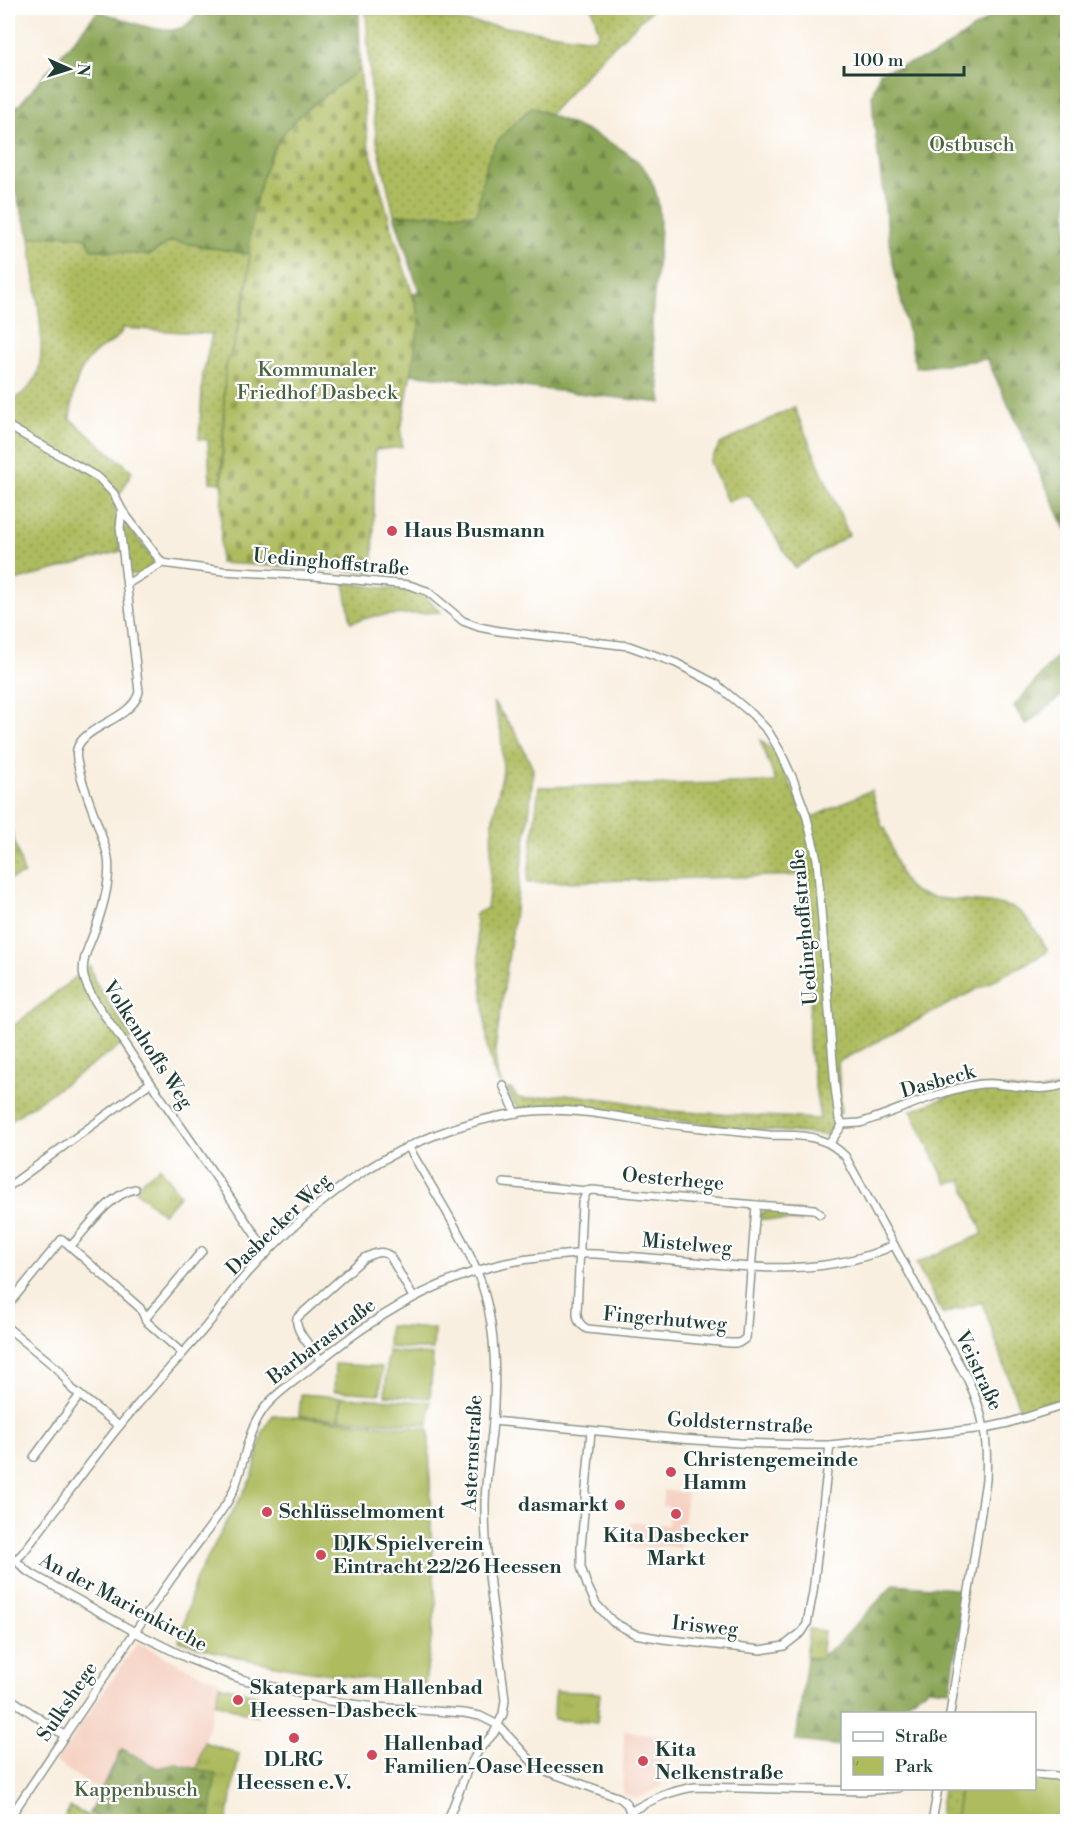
<svg xmlns="http://www.w3.org/2000/svg" width="1075" height="1829" font-family="'Libre Bodoni',serif">
  <style>
    .built { fill: #f5d2c3 }
    .grass { fill: url(#grass-dots); stroke: #667c49; stroke-width: 1.5 }
    .forest { fill: url(#forest-firs); stroke: #547044; stroke-width: 1.5 }
    .cemetery { fill: url(#cemetery-stones); stroke: #667c49; stroke-width: 1.5 }
    .park { fill: url(#park-tufts); stroke: #667c49; stroke-width: 1.5 }
    .garden { fill: #aebc5e; stroke: #667c49; stroke-width: 1.5 }
    .lines { fill: none; stroke-linecap: round; stroke-linejoin: round }
    .minor-casing { stroke: #8c968a; stroke-width: 10 }
    .minor { stroke: #fff; stroke-width: 7 }
    .poi-dot { fill: #d1495b; stroke: #fff; stroke-width: 2 }
    .labels { text-anchor: middle; dominant-baseline: central; stroke-width: 4.5; stroke-linejoin: round; paint-order: stroke }
    .park-label { font-size: 20px; fill: #4a6341; stroke: #fff }
    .poi-label { font-size: 20px; font-weight: bold; fill: #1f3d34; stroke: #fff; text-anchor: start }
    .street-label { font-size: 20px; fill: #1f3d34; stroke: #fff }
  </style>
  <defs>
    <pattern id="grass-dots" width="8" height="8" patternUnits="userSpaceOnUse" patternTransform="scale(1.5)"><rect width="8" height="8" fill="#aebc5e"/><path d="M2 2h.1M6 6h.1" fill="none" stroke="#8d9a4e" stroke-width="1.8" stroke-linecap="round"/></pattern>
    <pattern id="forest-firs" width="22" height="20" patternUnits="userSpaceOnUse" patternTransform="scale(1.5)"><rect width="22" height="20" fill="#8aa455"/><path d="M5 1l3.5 6h-7zM16 11l3.5 6h-7z" fill="#708747"/></pattern>
    <pattern id="cemetery-stones" width="16" height="16" patternUnits="userSpaceOnUse" patternTransform="scale(1.5)"><rect width="16" height="16" fill="#aebc5e"/><path d="M2 7V4a2 2 0 0 1 4 0v3zM10 15v-3a2 2 0 0 1 4 0v3z" fill="#8d9a4e"/></pattern>
    <pattern id="park-tufts" width="24" height="20" patternUnits="userSpaceOnUse" patternTransform="scale(1.5)"><rect width="24" height="20" fill="#aebc5e"/><path d="M3 7l-1-3M5 7V3M7 7l1-3M15 17l-1-3M17 17v-4M19 17l1-3" fill="none" stroke="#8d9a4e"/></pattern>
  </defs>
  <rect width="100%" height="100%" fill="#fff"/>
  <filter id="ink" filterUnits="userSpaceOnUse"><feTurbulence type="fractalNoise" baseFrequency=".0167" numOctaves="2"/><feDisplacementMap in="SourceGraphic" scale="12" xChannelSelector="R" yChannelSelector="G"/><feConvolveMatrix kernelMatrix="1 2 1 2 8 2 1 2 1" color-interpolation-filters="sRGB"/></filter>
  <filter id="wash" filterUnits="userSpaceOnUse"><feTurbulence type="fractalNoise" baseFrequency=".008" numOctaves="4" result="noise"/><feDisplacementMap in="SourceGraphic" scale="24" xChannelSelector="R" yChannelSelector="G"/><feGaussianBlur stdDeviation="1.35" result="paint"/><feColorMatrix in="noise" values="0 0 0 0 0 0 0 0 0 0 0 0 0 0 0 0 0 1.4 0 .05"/><feComposite in="paint" operator="in"/></filter>
  <g filter="url(#wash)">
    <rect width="100%" height="100%" fill="#f9efe0"/>
    <!-- built -->
    <g class="built">
      <path d="M664,1490L687,1493L681,1548L661,1546L660,1551L628,1548L631,1522L668,1525L669,1506H662Z"/>
      <path d="M138,1642L181,1665L220,1682L197,1769L176,1764L158,1768L122,1750L100,1791L55,1762Z"/>
      <path d="M624,1731L666,1736L661,1786L642,1797L634,1798L622,1793Z"/>
    </g>
    <!-- grass -->
    <g class="grass">
      <path d="M592,8H654L601,58L549,115L532,107L487,162L477,214L394,215L377,141L372,103L366,13L446,19L593,39L599,33Z"/>
      <path d="M64,235L87,238L92,249L149,255L171,241L250,254L248,280L233,348L225,369L221,483L210,482L208,440L199,439L203,374L212,334L123,328C117,344 106,343 95,353C75,370 73,395 70,419L132,471L122,491L114,500L121,551L8,583V404C19,396 32,388 37,375C49,343 32,274 30,238Z"/>
      <path d="M794,407L849,535L795,568L749,495L727,501L710,462L720,444Z"/>
      <path d="M125,527H129L153,559L152,567L138,575L128,573L123,531Z"/>
      <path d="M344,583L417,592L425,596L441,612L375,616L351,622Z"/>
      <path d="M493,702L516,733L533,769L530,807L495,1050L497,1075L510,1101L493,1070L488,1049L475,914L487,908L490,885L492,823L503,771L501,732Z"/>
      <path d="M760,740L777,754L805,818L815,816L871,790L882,827L885,828C890,842 898,873 906,884C921,908 999,895 1020,912C1031,921 1039,937 1047,949L1046,953L838,1062L841,1111L827,1135L728,1127L572,1108L520,1109L514,1103L507,1089H511L518,1098L527,1099L566,1094L621,1101L667,1111L820,1119L809,1047V1014L814,971L808,875L527,883L539,787L776,782Z"/>
      <path d="M8,819L24,874L8,880Z"/>
      <path d="M90,966L94,980L132,1038L8,1122V1030Z"/>
      <path d="M986,1086L1034,1092L1067,1086V1399L1021,1413L982,1302L943,1314L916,1263L983,1234L962,1180L947,1184L911,1111L965,1090Z"/>
      <path d="M943,1789H960L955,1821H938Z"/>
    </g>
    <!-- forest -->
    <g class="forest">
      <path d="M202,8H359L360,70C336,88 307,105 288,128C262,158 251,215 250,254L171,241L149,255L92,249L87,238L64,235L30,238L8,171V113L20,104L98,11C119,17 155,34 177,29C188,27 195,16 202,8Z"/>
      <path d="M1000,8H1067V532L987,359L916,368L891,254L874,123L872,95L880,72L933,56L983,22Z"/>
      <path d="M532,107C563,122 618,140 641,165C677,204 650,282 652,330C653,354 659,379 662,403L410,374L420,319L413,294L419,291L394,215L477,214C480,197 482,178 487,162C495,139 514,123 532,107Z"/>
      <path d="M1067,645V691L1026,725L1014,706Z"/>
      <path d="M894,1584L966,1590L950,1690L928,1688L891,1713L842,1714V1746L796,1741L807,1658L817,1659L838,1644Z"/>
      <path d="M122,1749L158,1768L176,1764L216,1773L211,1819L190,1814L188,1821L104,1822L89,1813Z"/>
    </g>
    <!-- cemetery -->
    <path class="cemetery" d="M360,70L368,143L389,219L420,319L401,430L402,447L375,450L373,572L220,563L225,369C236,342 244,310 248,281C250,265 249,250 250,235C254,202 266,153 288,128C308,105 336,88 360,70Z"/>
    <!-- park -->
    <g class="park">
      <path d="M160,1167L180,1195L163,1214L137,1192V1188L144,1179Z"/>
      <path d="M767,1210L802,1212L801,1222L760,1219V1214Z"/>
      <path d="M809,1629L824,1631L821,1659L806,1657Z"/>
      <path d="M555,1691L600,1693L597,1723L554,1719Z"/>
      <path d="M204,1742L239,1754L227,1821H210L216,1774L197,1769Z"/>
    </g>
    <!-- garden -->
    <g class="garden">
      <path d="M389,1326L434,1329L433,1350L388,1347Z"/>
      <path d="M388,1351L433,1355L430,1398L385,1395Z"/>
      <path d="M335,1364L382,1367L380,1394L334,1391Z"/>
      <path d="M301,1394L340,1397L339,1419L299,1416Z"/>
      <path d="M341,1397L430,1402L428,1425L340,1419Z"/>
      <path d="M273,1415L429,1429L431,1532L436,1604L425,1684C342,1677 259,1667 179,1641L196,1578L253,1475L263,1431Z"/>
      <path d="M220,1685L261,1697L256,1716L215,1703Z"/>
      <path d="M1035,1777L1067,1780V1821L955,1822L960,1789L1034,1788Z"/>
      <path d="M70,1807L98,1821H63Z"/>
    </g>
  </g>
  <g filter="url(#ink)">
    <g class="lines">
      <!-- minor casing -->
      <g class="minor-casing">
        <g id="minor">
          <path d="M8,426L99,478L114,494L122,510L162,563L223,571L314,576L409,585L427,591L463,621L479,627L499,631L629,646L676,663L716,684L752,714L768,731L780,751L793,779L806,814L817,859L835,1087L839,1119L843,1124"/>
          <path d="M122,510L120,527L139,692C132,720 84,725 77,749C72,767 104,833 108,858C111,879 104,904 97,924C92,941 80,959 84,977C89,998 112,1024 124,1043C171,1114 221,1182 267,1253"/>
          <path d="M127,584L162,563"/>
          <path d="M503,1085L516,1113"/>
          <path d="M843,1124L860,1123C896,1112 938,1091 975,1085C1006,1079 1035,1097 1068,1083"/>
          <path d="M830,1143L843,1124"/>
          <path d="M408,1146C433,1191 471,1245 485,1295C496,1336 496,1378 493,1421C491,1449 485,1478 485,1506C485,1572 498,1636 505,1700L503,1714L494,1733L478,1751L467,1771L447,1822"/>
          <path d="M504,1183L587,1191"/>
          <path d="M8,1187L150,1083"/>
          <path d="M592,1190L756,1205L746,1338L739,1343H730L587,1329C579,1324 577,1320 577,1312L582,1203L587,1191Z"/>
          <path d="M756,1205L814,1209L820,1214"/>
          <path d="M71,1246C87,1228 110,1194 135,1189"/>
          <path d="M8,1305L62,1239L140,1308L147,1322L182,1353"/>
          <path d="M145,1319L202,1251"/>
          <path d="M8,1328L59,1370L72,1389L119,1426"/>
          <path d="M321,1360C313,1349 294,1331 297,1318L364,1258C373,1254 381,1249 390,1256L413,1297"/>
          <path d="M493,1421L681,1439L739,1443L807,1445H830L985,1428L1008,1423L1068,1404"/>
          <path d="M591,1431L581,1547V1567L587,1585L596,1604L613,1622L635,1634L663,1639L761,1650L784,1646L802,1632L807,1624L813,1592L830,1445"/>
          <path d="M34,1457L80,1395"/>
          <path d="M8,1553L27,1571L135,1632L189,1659L241,1679L329,1701L375,1707L464,1713L480,1716L498,1725L534,1764L546,1771L620,1798L627,1804L630,1812"/>
          <path d="M8,1567L22,1554C56,1511 86,1466 121,1424C149,1390 180,1358 208,1324C219,1311 228,1296 239,1283C315,1196 399,1132 516,1113C572,1104 627,1120 683,1126C712,1129 740,1132 769,1135C786,1136 804,1134 820,1140C830,1143 838,1149 845,1156L968,1380C985,1416 988,1442 986,1480L950,1714"/>
          <path d="M8,1697L65,1736"/>
          <path d="M1034,1774L1068,1777"/>
          <path d="M8,1820C63,1739 116,1658 172,1578C189,1554 208,1531 224,1507C245,1478 242,1439 263,1410C275,1393 296,1381 311,1368C367,1321 434,1279 506,1263C528,1258 552,1256 575,1254C591,1253 607,1255 622,1256C712,1260 808,1286 894,1245"/>
          <path d="M630,1822V1812C652,1799 670,1791 695,1787L864,1791L898,1788"/>
          <path d="M932,1822L938,1788"/>
        </g>
      </g>
      <!-- minor -->
      <use href="#minor" class="minor"/>
    </g>
  </g>
  <!-- markers -->
  <g class="poi-dot">
    <circle cx="392" cy="531" r="6"/>
    <circle cx="671" cy="1472" r="6"/>
    <circle cx="620" cy="1505" r="6"/>
    <circle cx="267" cy="1512" r="6"/>
    <circle cx="676" cy="1514" r="6"/>
    <circle cx="321" cy="1555" r="6"/>
    <circle cx="238" cy="1700" r="6"/>
    <circle cx="294" cy="1738" r="6"/>
    <circle cx="372" cy="1755" r="6"/>
    <circle cx="643" cy="1761" r="6"/>
  </g>
  <g class="labels">
    <!-- park labels -->
    <g class="park-label">
      <text x="972" y="145">Ostbusch</text>
      <text x="317" y="370">Kommunaler<tspan x="317" dy="23">Friedhof Dasbeck</tspan></text>
      <text x="136" y="1790">Kappenbusch</text>
    </g>
    <!-- poi labels -->
    <g class="poi-label">
      <text x="404" y="531">Haus Busmann</text>
      <text x="683" y="1460">Christengemeinde<tspan x="683" dy="23">Hamm</tspan></text>
      <text x="608" y="1505" text-anchor="end">dasmarkt</text>
      <text x="279" y="1512">Schlüsselmoment</text>
      <text x="676" y="1536" text-anchor="middle">Kita Dasbecker<tspan x="676" dy="23">Markt</tspan></text>
      <text x="333" y="1544">DJK Spielverein<tspan x="333" dy="23">Eintracht 22/26 Heessen</tspan></text>
      <text x="250" y="1688">Skatepark am Hallenbad<tspan x="250" dy="23">Heessen-Dasbeck</tspan></text>
      <text x="384" y="1744">Hallenbad<tspan x="384" dy="23">Familien-Oase Heessen</tspan></text>
      <text x="655" y="1750">Kita<tspan x="655" dy="23">Nelkenstraße</tspan></text>
      <text x="294" y="1760" text-anchor="middle">DLRG<tspan x="294" dy="23">Heessen e.V.</tspan></text>
    </g>
    <!-- street labels -->
    <g class="street-label">
      <text transform="translate(331 563) rotate(5)">Uedinghoffstraße</text>
      <text transform="translate(805 927) rotate(-95)">Uedinghoffstraße</text>
      <text transform="translate(147 1045) rotate(57)">Volkenhoffs Weg</text>
      <text transform="translate(938 1082) rotate(-16)">Dasbeck</text>
      <text transform="translate(673 1180) rotate(5)">Oesterhege</text>
      <text transform="translate(279 1225) rotate(-44)">Dasbecker Weg</text>
      <text transform="translate(687 1245) rotate(5)">Mistelweg</text>
      <text transform="translate(665 1320) rotate(5)">Fingerhutweg</text>
      <text transform="translate(322 1342) rotate(-37)">Barbarastraße</text>
      <text transform="translate(978 1371) rotate(65)">Veistraße</text>
      <text transform="translate(740 1424) rotate(3)">Goldsternstraße</text>
      <text transform="translate(473 1453) rotate(-87)">Asternstraße</text>
      <text transform="translate(123 1603) rotate(28)">An der Marienkirche</text>
      <text transform="translate(705 1627) rotate(6)">Irisweg</text>
      <text transform="translate(68 1702) rotate(-56)">Sulkshege</text>
    </g>
  </g>
  <!-- margin -->
  <rect width="1075" height="1829" fill="none" stroke="#fff" stroke-width="30"/>
  <!-- legend -->
  <rect x="841" y="1712" width="195" height="78" fill="#ffffff" stroke="#a5b1ae" stroke-width="1.5"/>
  <rect x="853" y="1732" width="30" height="9" fill="#ffffff" stroke="#a5b1ae" stroke-width="1.5"/>
  <text x="895" y="1742" font-size="18" fill="#1f3d34">Straße</text>
  <rect x="853" y="1757" width="30" height="18" fill="url(#park-tufts)" stroke="#a5b1ae" stroke-width="1.5"/>
  <text x="895" y="1772" font-size="18" fill="#1f3d34">Park</text>
  <!-- north arrow -->
  <g transform="translate(69 69) rotate(93)" stroke="#ffffff" stroke-width="4.5" paint-order="stroke">
  <path d="M0-4.5L10 22L0 15L-10 22Z" fill="#1f3d34"/>
  <text y="-9" font-size="16" font-weight="bold" text-anchor="middle" fill="#1f3d34">N</text>
  </g>
  <!-- scale -->
  <path d="M844 66v9h120v-9" fill="none" stroke="#1f3d34" stroke-width="3"/>
  <text x="853" y="66" font-size="18" fill="#1f3d34" stroke="#ffffff" stroke-width="4.5" paint-order="stroke">100 m</text>
</svg>
